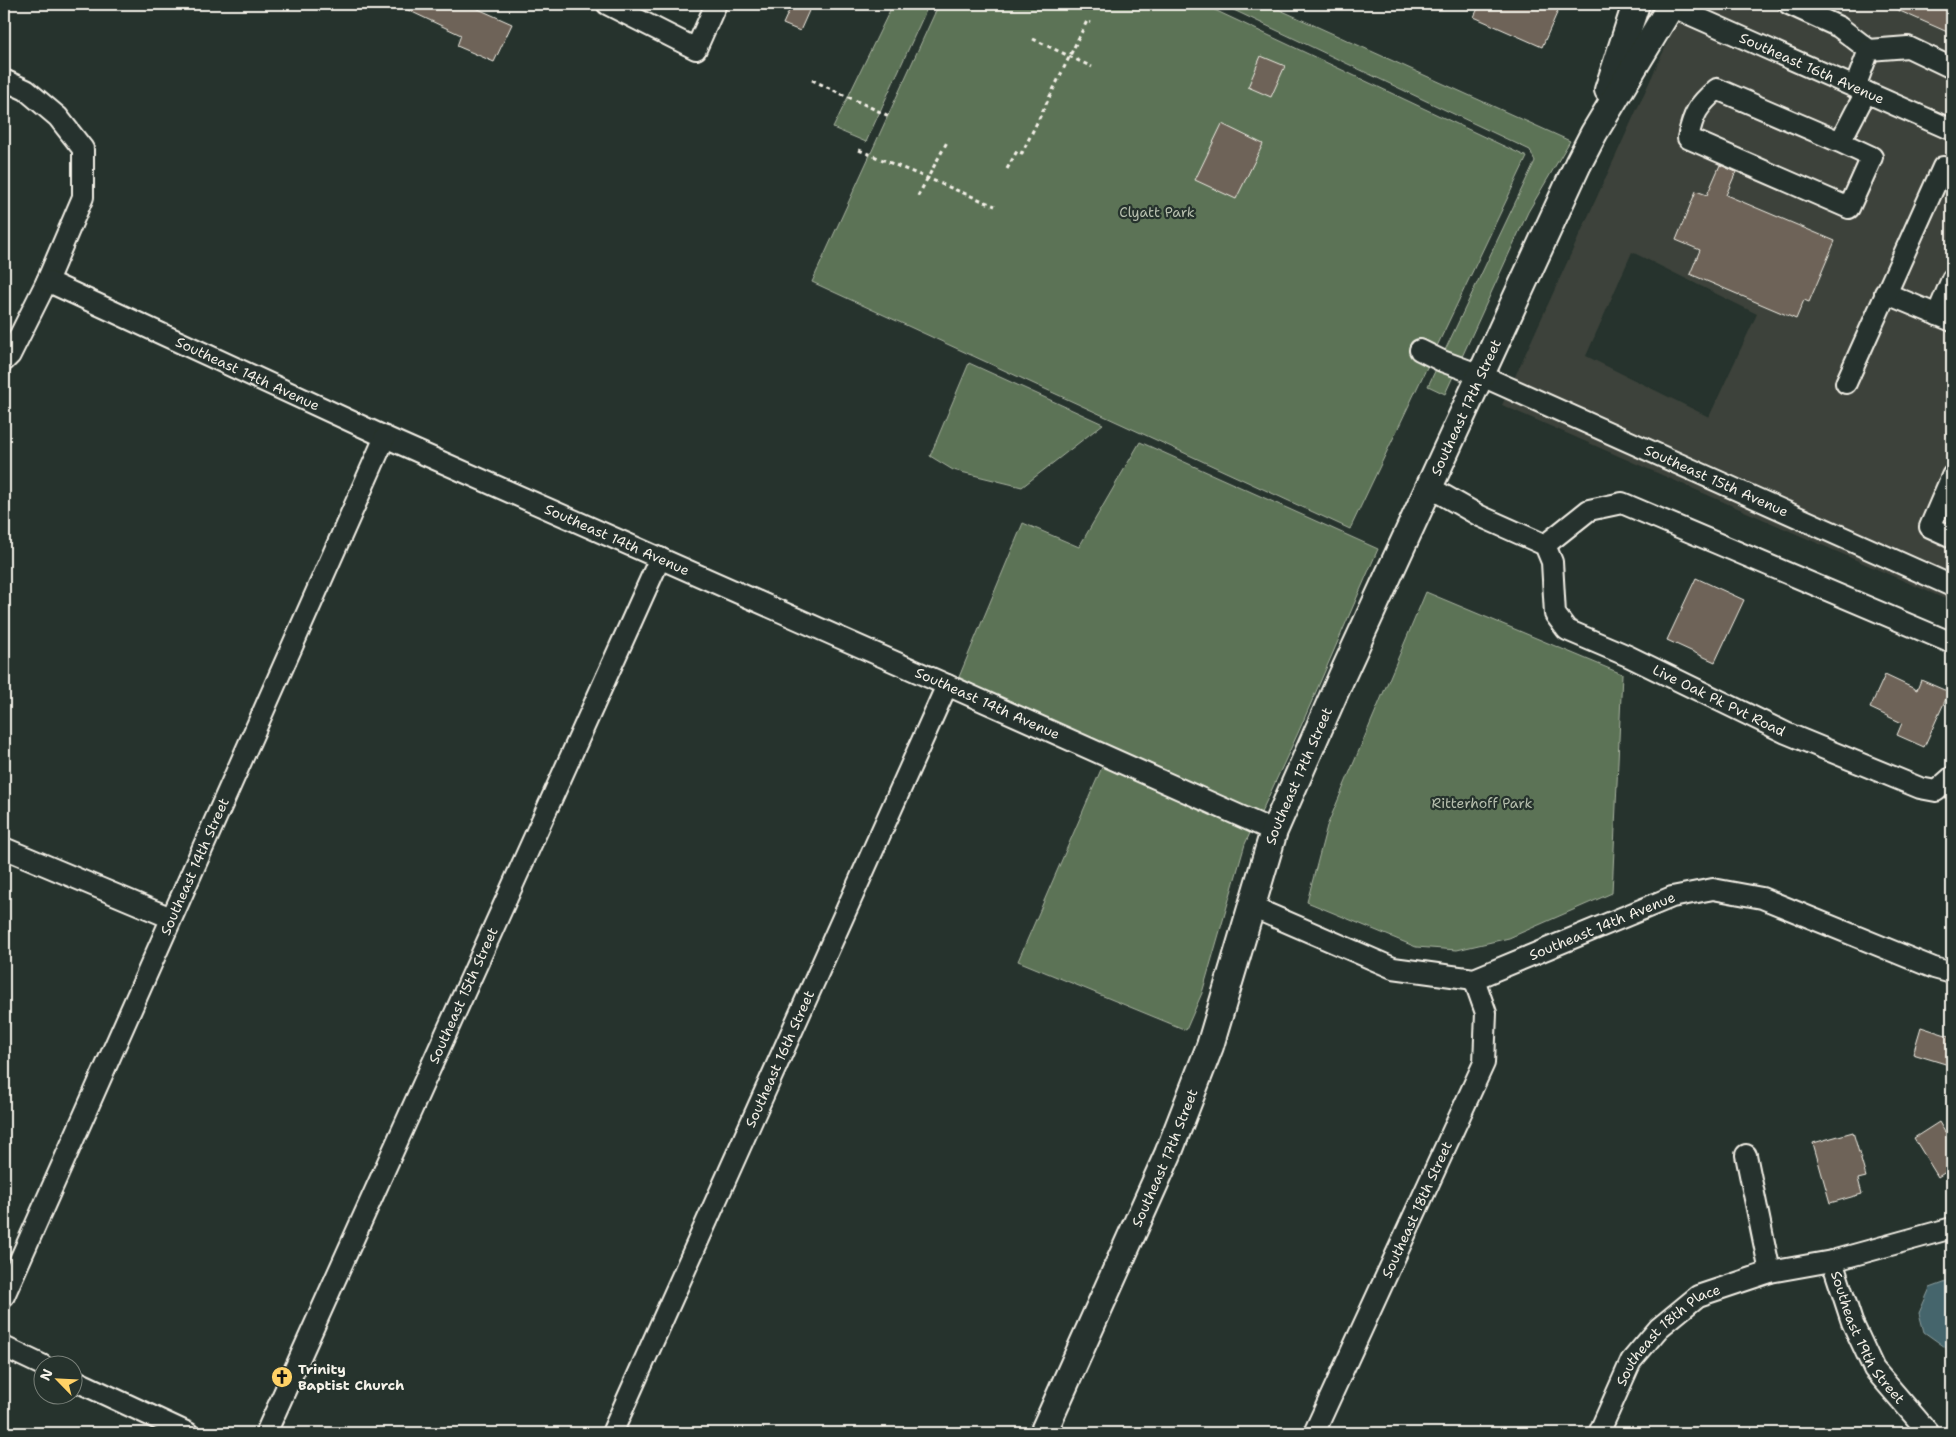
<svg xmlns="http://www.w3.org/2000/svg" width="1956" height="1437" font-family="'Shantell Sans',sans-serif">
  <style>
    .built { fill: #3c423a; fill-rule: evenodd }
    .green { fill: #5c7357; stroke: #a8b2a0 }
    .water { fill: #45656c; stroke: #8b9d9e }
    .building { fill: #6e6458; stroke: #f4f1e8 }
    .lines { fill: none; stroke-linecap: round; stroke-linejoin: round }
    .minor-casing { stroke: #f4f1e8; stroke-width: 24 }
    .major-casing { stroke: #f4f1e8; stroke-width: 30 }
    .path { stroke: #f4f1e8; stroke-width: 3; stroke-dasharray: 4 4; stroke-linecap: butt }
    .minor { stroke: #26332d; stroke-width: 20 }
    .major { stroke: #26332d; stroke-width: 26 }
    .labels { text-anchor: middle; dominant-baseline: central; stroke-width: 4.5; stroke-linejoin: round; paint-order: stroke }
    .street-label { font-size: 14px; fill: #f4f1e8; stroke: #26332d }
    .park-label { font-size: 14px; fill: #b7bfae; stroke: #26332d }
    .poi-label { font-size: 14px; font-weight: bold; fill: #f4f1e8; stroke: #26332d; text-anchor: start }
  </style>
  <rect width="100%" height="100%" fill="#26332d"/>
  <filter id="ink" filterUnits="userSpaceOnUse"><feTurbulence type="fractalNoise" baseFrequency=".02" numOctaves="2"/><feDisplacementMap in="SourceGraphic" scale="10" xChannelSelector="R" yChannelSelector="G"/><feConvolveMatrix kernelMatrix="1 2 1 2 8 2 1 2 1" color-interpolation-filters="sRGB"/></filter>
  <g filter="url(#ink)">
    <!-- built -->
    <path class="built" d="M1685,4H1952V602L1502,405ZM1632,252L1757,314L1709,417L1586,356Z"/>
    <!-- green -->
    <g class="green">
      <path d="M893,4H929L866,142L833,128Z"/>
      <path d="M939,4H1202L1527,157L1350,529L812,282Z"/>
      <path d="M1221,4H1267L1570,141L1528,212L1445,394L1428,386L1535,161L1530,150Z"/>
      <path d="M969,363L1103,424L1022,487L953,470L930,456Z"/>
      <path d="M1140,442L1378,549L1298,733L1260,815L998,697L959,677L1023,523L1079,547Z"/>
      <path d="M1426,592L1622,674L1612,893L1509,938L1457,950L1416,947L1307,902L1327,826Z"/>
      <path d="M1103,765L1251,831L1245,844L1202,993L1186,1030L1018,961Z"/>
    </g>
    <!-- water -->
    <path class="water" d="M1952,1280V1352L1924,1332L1919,1313L1930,1288Z"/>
    <!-- building -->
    <g class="building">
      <path d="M395,4H467L512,24L494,62L457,46L461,35Z"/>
      <path d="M792,4H812L800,31L783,24Z"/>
      <path d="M1480,4H1561L1542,47L1474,17Z"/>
      <path d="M1884,4H1952V34Z"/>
      <path d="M1261,56L1285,66L1271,97L1248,87Z"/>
      <path d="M1222,124L1263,144L1236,199L1195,180Z"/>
      <path d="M1720,165L1736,172L1726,195L1835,241L1809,302L1804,300L1796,319L1690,274L1700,250L1676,240L1696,191L1707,195Z"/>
      <path d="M1696,578L1744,600L1715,662L1667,640Z"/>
      <path d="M1885,675L1917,690L1921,680L1949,692L1924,747L1897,735L1902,723L1870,708Z"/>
      <path d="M1921,1027L1952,1037V1066L1913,1054Z"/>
      <path d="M1939,1122L1945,1132L1952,1127V1168L1938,1177L1914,1138Z"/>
      <path d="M1853,1132L1866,1177L1858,1179L1862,1194L1830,1203L1813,1143Z"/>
    </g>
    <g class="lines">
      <!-- minor casing -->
      <g class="minor-casing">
        <g id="minor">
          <path d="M607,4L696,49L716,4"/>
          <path d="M1789,4L1839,27L1869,50"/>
          <path id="s1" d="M1671,6L1952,130"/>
          <path d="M4,80L26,90L58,117L83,149V197L47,281L10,355L4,361"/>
          <path d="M1855,87L1869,50L1908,47L1952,68"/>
          <path d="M1840,142L1717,89C1698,105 1693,114 1688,138L1849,208L1872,157L1840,142L1866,92"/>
          <path id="s2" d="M47,281L385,437L947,685L1274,831"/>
          <path d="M1885,293L1952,321"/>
          <path d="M1937,315L1952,279"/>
          <path id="s3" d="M1420,350L1442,361L1480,375L1952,586"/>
          <path d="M1846,383L1943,167"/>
          <path d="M1952,476L1930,527L1952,537"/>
          <path id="s4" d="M1429,487L1480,516L1545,545L1552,562L1555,614L1567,630L1628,656L1786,733L1920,788L1936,791L1952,777"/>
          <path d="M1545,545L1589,510L1622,503L1952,643"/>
          <path d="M4,848L171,918"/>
          <path id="s5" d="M1252,907L1393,968L1474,979L1672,897L1713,889L1762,898L1934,968L1952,973"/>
          <path d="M1746,1155L1770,1272"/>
          <path id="s6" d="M1832,1261L1852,1322L1874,1369L1929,1433"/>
          <path id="s7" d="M4,1296L385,437"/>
          <path d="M4,1347L42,1365"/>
          <path d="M72,1379L188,1433"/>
          <path id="s8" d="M266,1433L660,558"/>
          <path id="s9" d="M612,1433L947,685"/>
          <path id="s10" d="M1314,1433L1484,1063L1486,1013L1474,979"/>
          <path id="s11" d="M1599,1433L1631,1361L1659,1328L1698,1296L1770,1272L1832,1261L1952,1228"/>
        </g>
      </g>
      <!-- major casing -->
      <g class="major-casing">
        <g id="major">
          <path d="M1608,90L1636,4"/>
          <path id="s12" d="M1043,1433L1168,1154L1210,1046L1274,831L1342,676L1578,164L1594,133L1672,4"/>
        </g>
      </g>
      <!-- path -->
      <g class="path">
        <path d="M1033,39L1092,67"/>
        <path d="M812,80L891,117"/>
        <path d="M859,150L995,206"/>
        <path d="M1007,169L1017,151L1022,153L1087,21L1091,23"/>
        <path d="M918,196L947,142"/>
      </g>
      <!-- minor -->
      <use href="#minor" class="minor"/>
      <!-- major -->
      <use href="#major" class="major"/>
    </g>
  </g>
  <!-- icons -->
  <defs>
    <g id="church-disc" transform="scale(1.125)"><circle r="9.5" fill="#ffd166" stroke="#26332d"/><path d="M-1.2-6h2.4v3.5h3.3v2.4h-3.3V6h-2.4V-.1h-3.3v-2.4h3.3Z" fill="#111"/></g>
  </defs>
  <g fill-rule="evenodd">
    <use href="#church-disc" x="282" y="1377"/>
  </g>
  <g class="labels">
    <!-- street labels -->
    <g class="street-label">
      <text stroke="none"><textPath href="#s1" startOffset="154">Southeast 16th Avenue</textPath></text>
      <text stroke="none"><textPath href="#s2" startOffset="221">Southeast 14th Avenue</textPath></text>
      <text stroke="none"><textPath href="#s12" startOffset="1111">Southeast 17th Street</textPath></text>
      <text stroke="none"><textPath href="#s3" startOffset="324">Southeast 15th Avenue</textPath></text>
      <text stroke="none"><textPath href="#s2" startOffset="626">Southeast 14th Avenue</textPath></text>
      <text stroke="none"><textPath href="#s4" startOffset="388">Live Oak Pk Pvt Road</textPath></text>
      <text stroke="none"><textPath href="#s2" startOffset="1031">Southeast 14th Avenue</textPath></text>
      <text stroke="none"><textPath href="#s12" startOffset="706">Southeast 17th Street</textPath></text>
      <text stroke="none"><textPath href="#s7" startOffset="470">Southeast 14th Street</textPath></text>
      <text stroke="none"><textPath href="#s5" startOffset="374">Southeast 14th Avenue</textPath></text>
      <text stroke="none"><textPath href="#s8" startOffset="480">Southeast 15th Street</textPath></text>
      <text stroke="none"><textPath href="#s9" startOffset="410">Southeast 16th Street</textPath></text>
      <text stroke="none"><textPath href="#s12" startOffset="301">Southeast 17th Street</textPath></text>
      <text stroke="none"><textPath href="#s10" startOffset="246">Southeast 18th Street</textPath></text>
      <text stroke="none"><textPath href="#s6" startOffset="85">Southeast 19th Street</textPath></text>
      <text stroke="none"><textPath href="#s11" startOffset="124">Southeast 18th Place</textPath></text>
    </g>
    <!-- park labels -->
    <g class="park-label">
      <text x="1157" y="212">Clyatt Park</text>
      <text x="1482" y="803">Ritterhoff Park</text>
    </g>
    <!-- poi labels -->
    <g class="poi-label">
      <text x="298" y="1369">Trinity<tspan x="298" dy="16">Baptist Church</tspan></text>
    </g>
  </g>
  <!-- margin -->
  <rect width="1956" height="1437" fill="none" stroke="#26332d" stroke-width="20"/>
  <rect x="10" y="10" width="1936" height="1417" fill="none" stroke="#f4f1e8" stroke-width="2" filter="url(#ink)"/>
  <!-- north arrow -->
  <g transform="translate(58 1380) rotate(294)"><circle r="24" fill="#26332d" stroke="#787f78"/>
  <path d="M0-4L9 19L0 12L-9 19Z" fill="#ffd166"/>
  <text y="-8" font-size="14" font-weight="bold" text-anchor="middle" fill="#f4f1e8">N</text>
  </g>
</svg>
